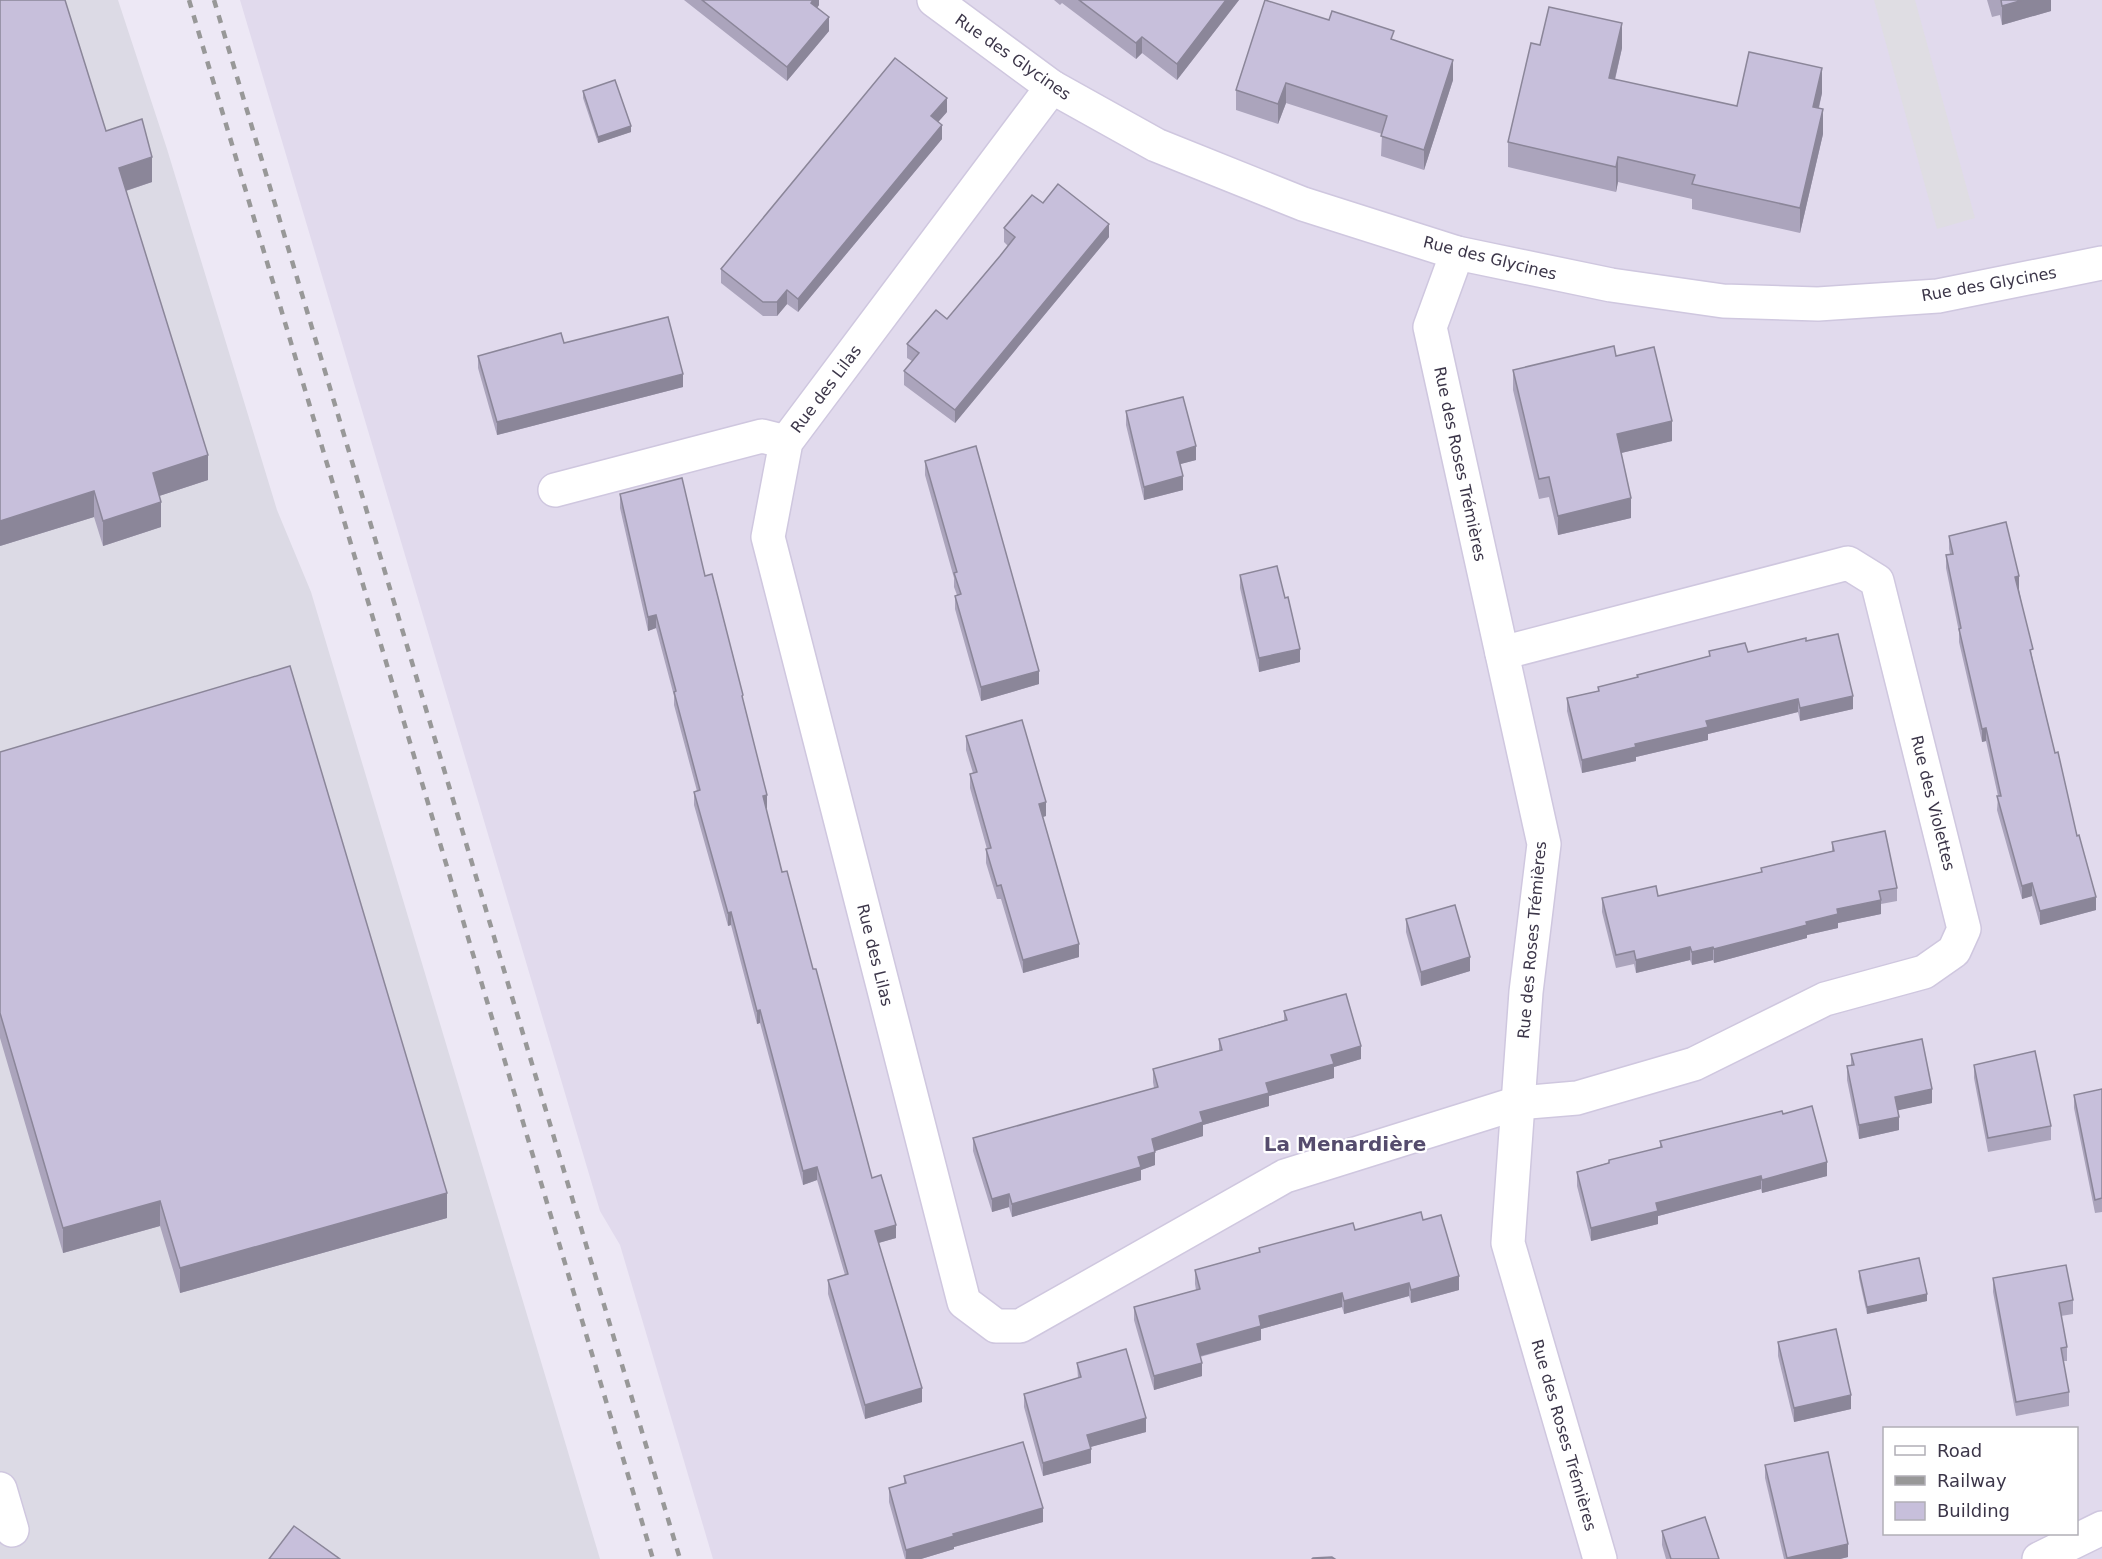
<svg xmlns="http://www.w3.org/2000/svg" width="2102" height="1559" font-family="'DejaVu Sans',sans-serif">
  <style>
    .residential { fill: #e1daed; fill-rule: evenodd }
    .industrial { fill: #dcdae5 }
    .parking { fill: #dfdde3 }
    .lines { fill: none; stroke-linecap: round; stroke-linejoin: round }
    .minor-casing { stroke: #cfc7df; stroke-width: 36 }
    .minor { stroke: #fff; stroke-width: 33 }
    .rail { stroke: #989898; stroke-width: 4.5; stroke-dasharray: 8 8; stroke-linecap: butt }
    .wall { fill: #aba4bc }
    .shaded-wall { fill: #8b8699 }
    .building { fill: #c7bfdb; stroke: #8b8699; stroke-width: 1.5 }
    .labels { text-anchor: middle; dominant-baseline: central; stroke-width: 4.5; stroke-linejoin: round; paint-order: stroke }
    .street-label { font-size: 16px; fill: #3c3649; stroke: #fff }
    .quarter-label { font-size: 20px; font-weight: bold; fill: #554c6d; stroke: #fff }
  </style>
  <rect width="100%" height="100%" fill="#ede8f5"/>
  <!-- residential -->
  <path class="residential" d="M240,0H2102V1559H713L620,1245L600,1211ZM1884,1428H2076V1534H1884Z"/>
  <!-- industrial -->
  <path class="industrial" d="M0,0H118L167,149L277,510L311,592L600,1559H0Z"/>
  <!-- parking -->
  <path class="parking" d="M1874,0H1915L1975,218L1937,229Z"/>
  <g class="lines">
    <!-- minor casing -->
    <g class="minor-casing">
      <g id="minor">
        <path d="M934,0L1052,87L1156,145L1303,204L1457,253L1611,285L1723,301L1818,304L1938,296L2102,263"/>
        <path d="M1052,87L786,442L768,537L964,1302L996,1326H1020L1285,1176L1518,1103L1577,1098L1694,1064L1825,999L1924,972L1954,951L1964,929L1877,581L1848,563L1502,653"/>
        <path d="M1457,253L1430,327L1544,844L1526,992L1508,1243L1600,1559"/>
        <path d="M555,490L762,436L786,442"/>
        <path d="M0,1489L12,1530"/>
        <path d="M2039,1559L2102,1528"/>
      </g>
    </g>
    <!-- minor -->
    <use href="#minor" class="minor"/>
    <!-- rail -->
    <g class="rail">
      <path d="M189,0L653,1559"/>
      <path d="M214,0L680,1559"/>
    </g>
  </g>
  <!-- wall -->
  <g class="wall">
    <path d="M684,0H819V5L817,8L829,31L787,81Z"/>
    <path d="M1054,0H1239L1177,80L1142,53L1136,59L1062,3L1060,5Z"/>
    <path d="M1987,0H2051V11L2002,25L2000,15L1992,17Z"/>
    <path d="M1394,40L1453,80L1424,170L1381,156L1382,134L1286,103L1278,124L1236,110V90Z"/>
    <path d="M1540,45L1622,48L1615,80L1737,106L1822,93L1819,108L1823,134L1800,233L1692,209V199L1618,182L1616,192L1508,167V142Z"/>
    <path d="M583,91L631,132L598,143L583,98Z"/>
    <path d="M947,112L938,122L942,139L798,312L787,304L777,316H763L721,283V269Z"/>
    <path d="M106,131L152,182L126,191L208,480L159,496L161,527L103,546L94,517L0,546Z"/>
    <path d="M1043,203L1109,237L955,423L904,385V371L912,361L907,358V344L947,319L1008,246L1004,242V228Z"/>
    <path d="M478,356L683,387L497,435L478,368Z"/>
    <path d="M1616,356L1672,441L1621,453L1631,518L1558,535L1549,497L1539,499L1513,390V370Z"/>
    <path d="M1126,411L1196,460L1180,464L1183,490L1144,500L1126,425Z"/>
    <path d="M925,461L1039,684L981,701L955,609V596L957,595L954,587V578L925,475Z"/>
    <path d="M620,494L705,576L743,701L767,808L766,809L782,872L813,969L872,1178L896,1238L878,1243L922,1402L865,1419L828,1294V1280L845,1275L817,1180L803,1185L760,1023L757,1024L731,925L728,926L694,805V792L697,791L674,705V696L656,628L648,631L620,508Z"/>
    <path d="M1949,536L2019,589L2033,661L2055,753L2096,910L2040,925L2032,896L2022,899L1997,810L1998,796L1986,741L1982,742L1959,642V632L1946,568V555L1950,554L1949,549Z"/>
    <path d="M1240,575L1300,662L1259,672L1240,588Z"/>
    <path d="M1806,641L1853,709L1800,721L1798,712L1708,734V740L1636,757V761L1582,773L1567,711V698L1598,691V687L1637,677V675L1709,656V651L1748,652Z"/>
    <path d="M966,736L1046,816L1042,817L1079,957L1023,973L1001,899H997L986,863V849H987L970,788V774L973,773L966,750Z"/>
    <path d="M0,752L447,1218L180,1293L160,1226L63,1253L0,1038Z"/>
    <path d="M1832,842L1897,888V901L1881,904V914L1838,923V928L1807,935V938L1714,963L1713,960L1692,965L1690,960L1636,973L1634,964L1616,968L1602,912V898L1658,896L1761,873V868L1832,851Z"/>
    <path d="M1406,919L1470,971L1421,986L1406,932Z"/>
    <path d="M1284,1011L1361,1059L1334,1067V1078L1269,1096V1106L1203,1125V1136L1155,1151V1165L1141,1170V1180L1012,1217L1009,1207L992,1212L973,1151V1138L1154,1088L1153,1082V1069L1219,1051V1039L1284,1020Z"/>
    <path d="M1851,1054L1932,1103L1897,1110L1899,1130L1859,1139L1847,1080V1066L1851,1065Z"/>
    <path d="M1974,1065L2051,1126V1140L1988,1152L1974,1078Z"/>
    <path d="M2102,1089V1212L2095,1213L2074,1108V1095Z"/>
    <path d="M1783,1114L1827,1176L1762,1193L1761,1189L1658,1216V1224L1591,1241L1577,1186V1172L1660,1147V1141Z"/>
    <path d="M1423,1220L1459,1290L1411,1303L1409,1296L1344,1314L1342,1307L1261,1329V1340L1200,1357L1202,1376L1154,1390L1134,1320V1307L1196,1290L1195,1284V1270L1259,1252V1248L1355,1230Z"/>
    <path d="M1859,1271L1927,1301L1867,1314L1859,1278Z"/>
    <path d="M1993,1278L2073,1300V1314L2061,1316L2067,1347V1361H2063L2069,1392V1406L2016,1416L1993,1292Z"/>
    <path d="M1778,1342L1851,1409L1794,1422L1778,1356Z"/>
    <path d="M1077,1363L1146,1432L1090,1447L1091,1463L1043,1476L1024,1407V1394L1078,1378Z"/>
    <path d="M1765,1465L1848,1557L1840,1559H1784L1765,1478Z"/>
    <path d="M904,1476L1043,1522L954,1547V1549L921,1559H905L889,1502V1488L904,1484Z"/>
    <path d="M1662,1531L1719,1559H1666L1662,1545Z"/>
  </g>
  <!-- shaded-wall -->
  <g class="shaded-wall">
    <path d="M813,0H819V5L811,16V3Z"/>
    <path d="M1226,0H1239L1177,80V64Z"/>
    <path d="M2023,0H2051V11L2002,25V6Z"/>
    <path d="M829,17V31L787,81V67Z"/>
    <path d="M1622,23V48L1609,104V78Z"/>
    <path d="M1142,37V53L1136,59V43Z"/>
    <path d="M1453,60V80L1424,170V150Z"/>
    <path d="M1822,68V93L1813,132V107Z"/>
    <path d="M1286,83V103L1278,124V104Z"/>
    <path d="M947,98V112L931,130V116Z"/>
    <path d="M1823,109V134L1800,233V208Z"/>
    <path d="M942,125V139L798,312V299Z"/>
    <path d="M631,126V132L598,143V137Z"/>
    <path d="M152,157V182L119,193V168Z"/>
    <path d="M1618,157V182L1616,192V167Z"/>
    <path d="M1109,224V237L955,423V410Z"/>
    <path d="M787,290V304L777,316V302Z"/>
    <path d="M683,374V387L497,435V422Z"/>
    <path d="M1672,421V441L1617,454V434Z"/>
    <path d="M1196,446V460L1177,465V452Z"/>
    <path d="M208,455V480L153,498V473Z"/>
    <path d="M1183,476V490L1144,500V487Z"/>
    <path d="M94,491V517L0,546V521Z"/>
    <path d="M1631,498V518L1558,535V516Z"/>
    <path d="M161,502V527L103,546V521Z"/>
    <path d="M2019,576V589L2015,590V577Z"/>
    <path d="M656,615V628L648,631V617Z"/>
    <path d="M1300,649V662L1259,672V658Z"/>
    <path d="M1039,671V684L981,701V687Z"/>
    <path d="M1853,696V709L1800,721V708Z"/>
    <path d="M1798,699V712L1708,734V740L1636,757V761L1582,773V760L1706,721Z"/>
    <path d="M1986,728V741L1982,742V729Z"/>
    <path d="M767,795V808L763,809V796Z"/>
    <path d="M1046,802V816L1039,818V804Z"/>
    <path d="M2032,883V896L2022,899V886Z"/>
    <path d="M2096,897V910L2040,925V911Z"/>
    <path d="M1881,900V914L1838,923V928L1807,935V938L1714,963V949L1806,922L1837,909Z"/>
    <path d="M731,912V925L728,926V913Z"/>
    <path d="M1079,944V957L1023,973V960Z"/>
    <path d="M1690,947V960L1636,973V960Z"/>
    <path d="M1713,947V960L1692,965V952Z"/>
    <path d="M1470,957V971L1421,986V972Z"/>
    <path d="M760,1010V1023L757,1024V1011Z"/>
    <path d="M1361,1046V1059L1334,1067V1078L1269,1096V1106L1203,1125V1136L1152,1152V1139L1200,1112L1331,1055Z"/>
    <path d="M1932,1089V1103L1895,1111V1097Z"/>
    <path d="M1899,1117V1130L1859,1139V1125Z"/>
    <path d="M1155,1152V1165L1141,1170V1180L1012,1217V1204L1138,1157Z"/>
    <path d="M1827,1162V1176L1762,1193V1180Z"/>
    <path d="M817,1167V1180L803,1185V1171Z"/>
    <path d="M1761,1176V1189L1658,1216V1224L1591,1241V1228L1656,1203Z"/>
    <path d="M447,1193V1218L180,1293V1268Z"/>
    <path d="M1009,1194V1207L992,1212V1199Z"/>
    <path d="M160,1201V1226L63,1253V1228Z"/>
    <path d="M896,1225V1238L875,1244V1231Z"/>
    <path d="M1459,1276V1290L1411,1303V1290Z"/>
    <path d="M1409,1283V1296L1344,1314V1301Z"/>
    <path d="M1342,1293V1307L1261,1329V1340L1197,1357V1344L1259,1316Z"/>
    <path d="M1927,1294V1301L1867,1314V1307Z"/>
    <path d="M1202,1363V1376L1154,1390V1376Z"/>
    <path d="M922,1388V1402L865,1419V1405Z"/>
    <path d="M1851,1395V1409L1794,1422V1408Z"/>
    <path d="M1146,1418V1432L1087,1448V1435Z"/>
    <path d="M1091,1449V1463L1043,1476V1463Z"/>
    <path d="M1043,1508V1522L954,1547V1549L921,1559H906V1550L953,1534Z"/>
    <path d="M1848,1544V1557L1840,1559H1787V1558Z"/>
  </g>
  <!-- building -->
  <g class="building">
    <path d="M0,0H65L106,131L142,119L152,157L119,168L208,455L153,473L161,502L103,521L94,491L0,521Z"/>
    <path d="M702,0H813L811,3L829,17L787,67Z"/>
    <path d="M1079,0H1226L1177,64L1142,37L1136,43Z"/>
    <path d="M1265,0L1329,20L1332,11L1394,31L1391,39L1453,60L1424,150L1381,136L1387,116L1286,83L1278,104L1236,90Z"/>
    <path d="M2001,0H2023L2002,6Z"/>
    <path d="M1549,7L1622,23L1609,78L1737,106L1749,52L1822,68L1813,107L1823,109L1800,208L1692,184L1695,175L1618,157L1616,167L1508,142L1531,43L1540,45Z"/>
    <path d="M895,58L947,98L931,116L942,125L798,299L787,290L777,302H763L721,269Z"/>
    <path d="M615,80L631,126L598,137L583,91Z"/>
    <path d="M1058,184L1109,224L955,410L904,371L919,353L907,344L936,310L947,319L1000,256L1015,237L1004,228L1032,195L1043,203Z"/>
    <path d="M668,317L683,374L497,422L478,356L561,333L564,343Z"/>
    <path d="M1614,346L1616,356L1654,347L1672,421L1617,434L1631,498L1558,516L1549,477L1539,479L1513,370Z"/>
    <path d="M1183,397L1196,446L1177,452L1183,476L1144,487L1126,411Z"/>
    <path d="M976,446L1039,671L981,687L955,596L961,594L954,573L957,572L925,461Z"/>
    <path d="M682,478L705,576L712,574L743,695L742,696L767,795L763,796L782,872L787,871L813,969H816L872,1178L881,1175L896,1225L875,1231L922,1388L865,1405L828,1280L848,1274L817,1167L803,1171L760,1010L757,1011L731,912L728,913L694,792L700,790L674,692L676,691L656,615L648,617L620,494Z"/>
    <path d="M2006,522L2019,576L2015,577L2033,649L2030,650L2055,753L2058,752L2077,836L2079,835L2096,897L2040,911L2032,883L2022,886L1997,796H2001L1986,728L1982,729L1959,629L1961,628L1946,555L1953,554L1949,536Z"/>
    <path d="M1277,566L1285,598L1288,597L1300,649L1259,658L1240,575Z"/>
    <path d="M1838,634L1853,696L1800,708L1798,699L1706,721L1708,727L1635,744L1636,747L1582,760L1567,698L1599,691L1598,687L1638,677L1637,675L1710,656L1709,651L1745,643L1748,652L1806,638V641Z"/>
    <path d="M290,666L447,1193L180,1268L160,1201L63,1228L0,1013V752Z"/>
    <path d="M1022,720L1046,802L1039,804L1079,944L1023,960L1001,885L997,886L986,849L991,848L970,774L977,772L966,736Z"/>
    <path d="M1885,831L1897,888L1879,891L1881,900L1837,909L1838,914L1806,922L1807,925L1714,949L1713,947L1692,952L1690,947L1636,960L1634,951L1616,955L1602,898L1656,886L1658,896L1762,872L1761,868L1834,851L1832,842Z"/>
    <path d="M1455,905L1470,957L1421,972L1406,919Z"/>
    <path d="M1346,994L1361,1046L1331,1055L1334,1064L1266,1083L1269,1093L1200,1112L1203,1122L1152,1139L1155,1152L1138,1157L1141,1167L1012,1204L1009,1194L992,1199L973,1138L1158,1087L1153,1069L1222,1050L1219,1039L1287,1020L1284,1011Z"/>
    <path d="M1922,1039L1932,1089L1895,1097L1899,1117L1859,1125L1847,1066L1854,1065L1851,1054Z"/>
    <path d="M2035,1051L2051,1126L1988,1138L1974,1065Z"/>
    <path d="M2102,1089V1198L2095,1200L2074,1095Z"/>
    <path d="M1812,1106L1827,1162L1762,1180L1761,1176L1656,1203L1658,1211L1591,1228L1577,1172L1609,1163V1160L1662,1147L1660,1141L1782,1111L1783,1114Z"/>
    <path d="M1421,1212L1423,1220L1441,1215L1459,1276L1411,1290L1409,1283L1344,1301L1342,1293L1259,1316L1261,1326L1197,1344L1202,1363L1154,1376L1134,1307L1200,1289L1195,1270L1260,1252L1259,1248L1353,1223L1355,1230Z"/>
    <path d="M1919,1258L1927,1294L1867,1307L1859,1271Z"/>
    <path d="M2066,1265L2073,1300L2059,1303L2067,1347L2061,1348L2069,1392L2016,1402L1993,1278Z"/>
    <path d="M1836,1329L1851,1395L1794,1408L1778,1342Z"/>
    <path d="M1126,1349L1146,1418L1087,1435L1091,1449L1043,1463L1024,1394L1081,1377L1077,1363Z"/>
    <path d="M1023,1442L1043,1508L953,1534L954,1536L906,1550L889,1488L906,1483L904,1476Z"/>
    <path d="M1828,1452L1848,1544L1787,1558L1765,1465Z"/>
    <path d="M1705,1517L1719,1559H1671L1662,1531Z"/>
    <path d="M294,1526L340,1559H269Z"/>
    <path d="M1332,1557L1335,1559H1312L1313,1558Z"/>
  </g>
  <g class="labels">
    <!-- street labels -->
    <g class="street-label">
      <text transform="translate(1013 57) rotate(35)">Rue des Glycines</text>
      <text transform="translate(1490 258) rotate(14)">Rue des Glycines</text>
      <text transform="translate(1989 284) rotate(-10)">Rue des Glycines</text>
      <text transform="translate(826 389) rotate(-53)">Rue des Lilas</text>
      <text transform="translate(1460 464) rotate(78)">Rue des Roses Trémières</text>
      <text transform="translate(1933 803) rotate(76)">Rue des Violettes</text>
      <text transform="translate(1532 940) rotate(-85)">Rue des Roses Trémières</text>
      <text transform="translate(875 955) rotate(76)">Rue des Lilas</text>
      <text transform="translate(1564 1435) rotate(74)">Rue des Roses Trémières</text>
    </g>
    <!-- quarter labels -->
    <g class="quarter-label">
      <text x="1345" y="1144">La Menardière</text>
    </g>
  </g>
  <!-- legend -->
  <rect x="1883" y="1427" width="195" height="108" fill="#ffffff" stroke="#b1afb6" stroke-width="1.5"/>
  <rect x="1895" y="1446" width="30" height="9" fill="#ffffff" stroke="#b1afb6" stroke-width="1.5"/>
  <text x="1937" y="1457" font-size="18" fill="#3c3649">Road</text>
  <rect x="1895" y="1476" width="30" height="9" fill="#989898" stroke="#b1afb6" stroke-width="1.5"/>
  <text x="1937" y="1487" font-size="18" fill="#3c3649">Railway</text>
  <rect x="1895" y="1502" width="30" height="18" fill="#c7bfdb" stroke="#b1afb6" stroke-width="1.5"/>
  <text x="1937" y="1517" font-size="18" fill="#3c3649">Building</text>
</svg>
